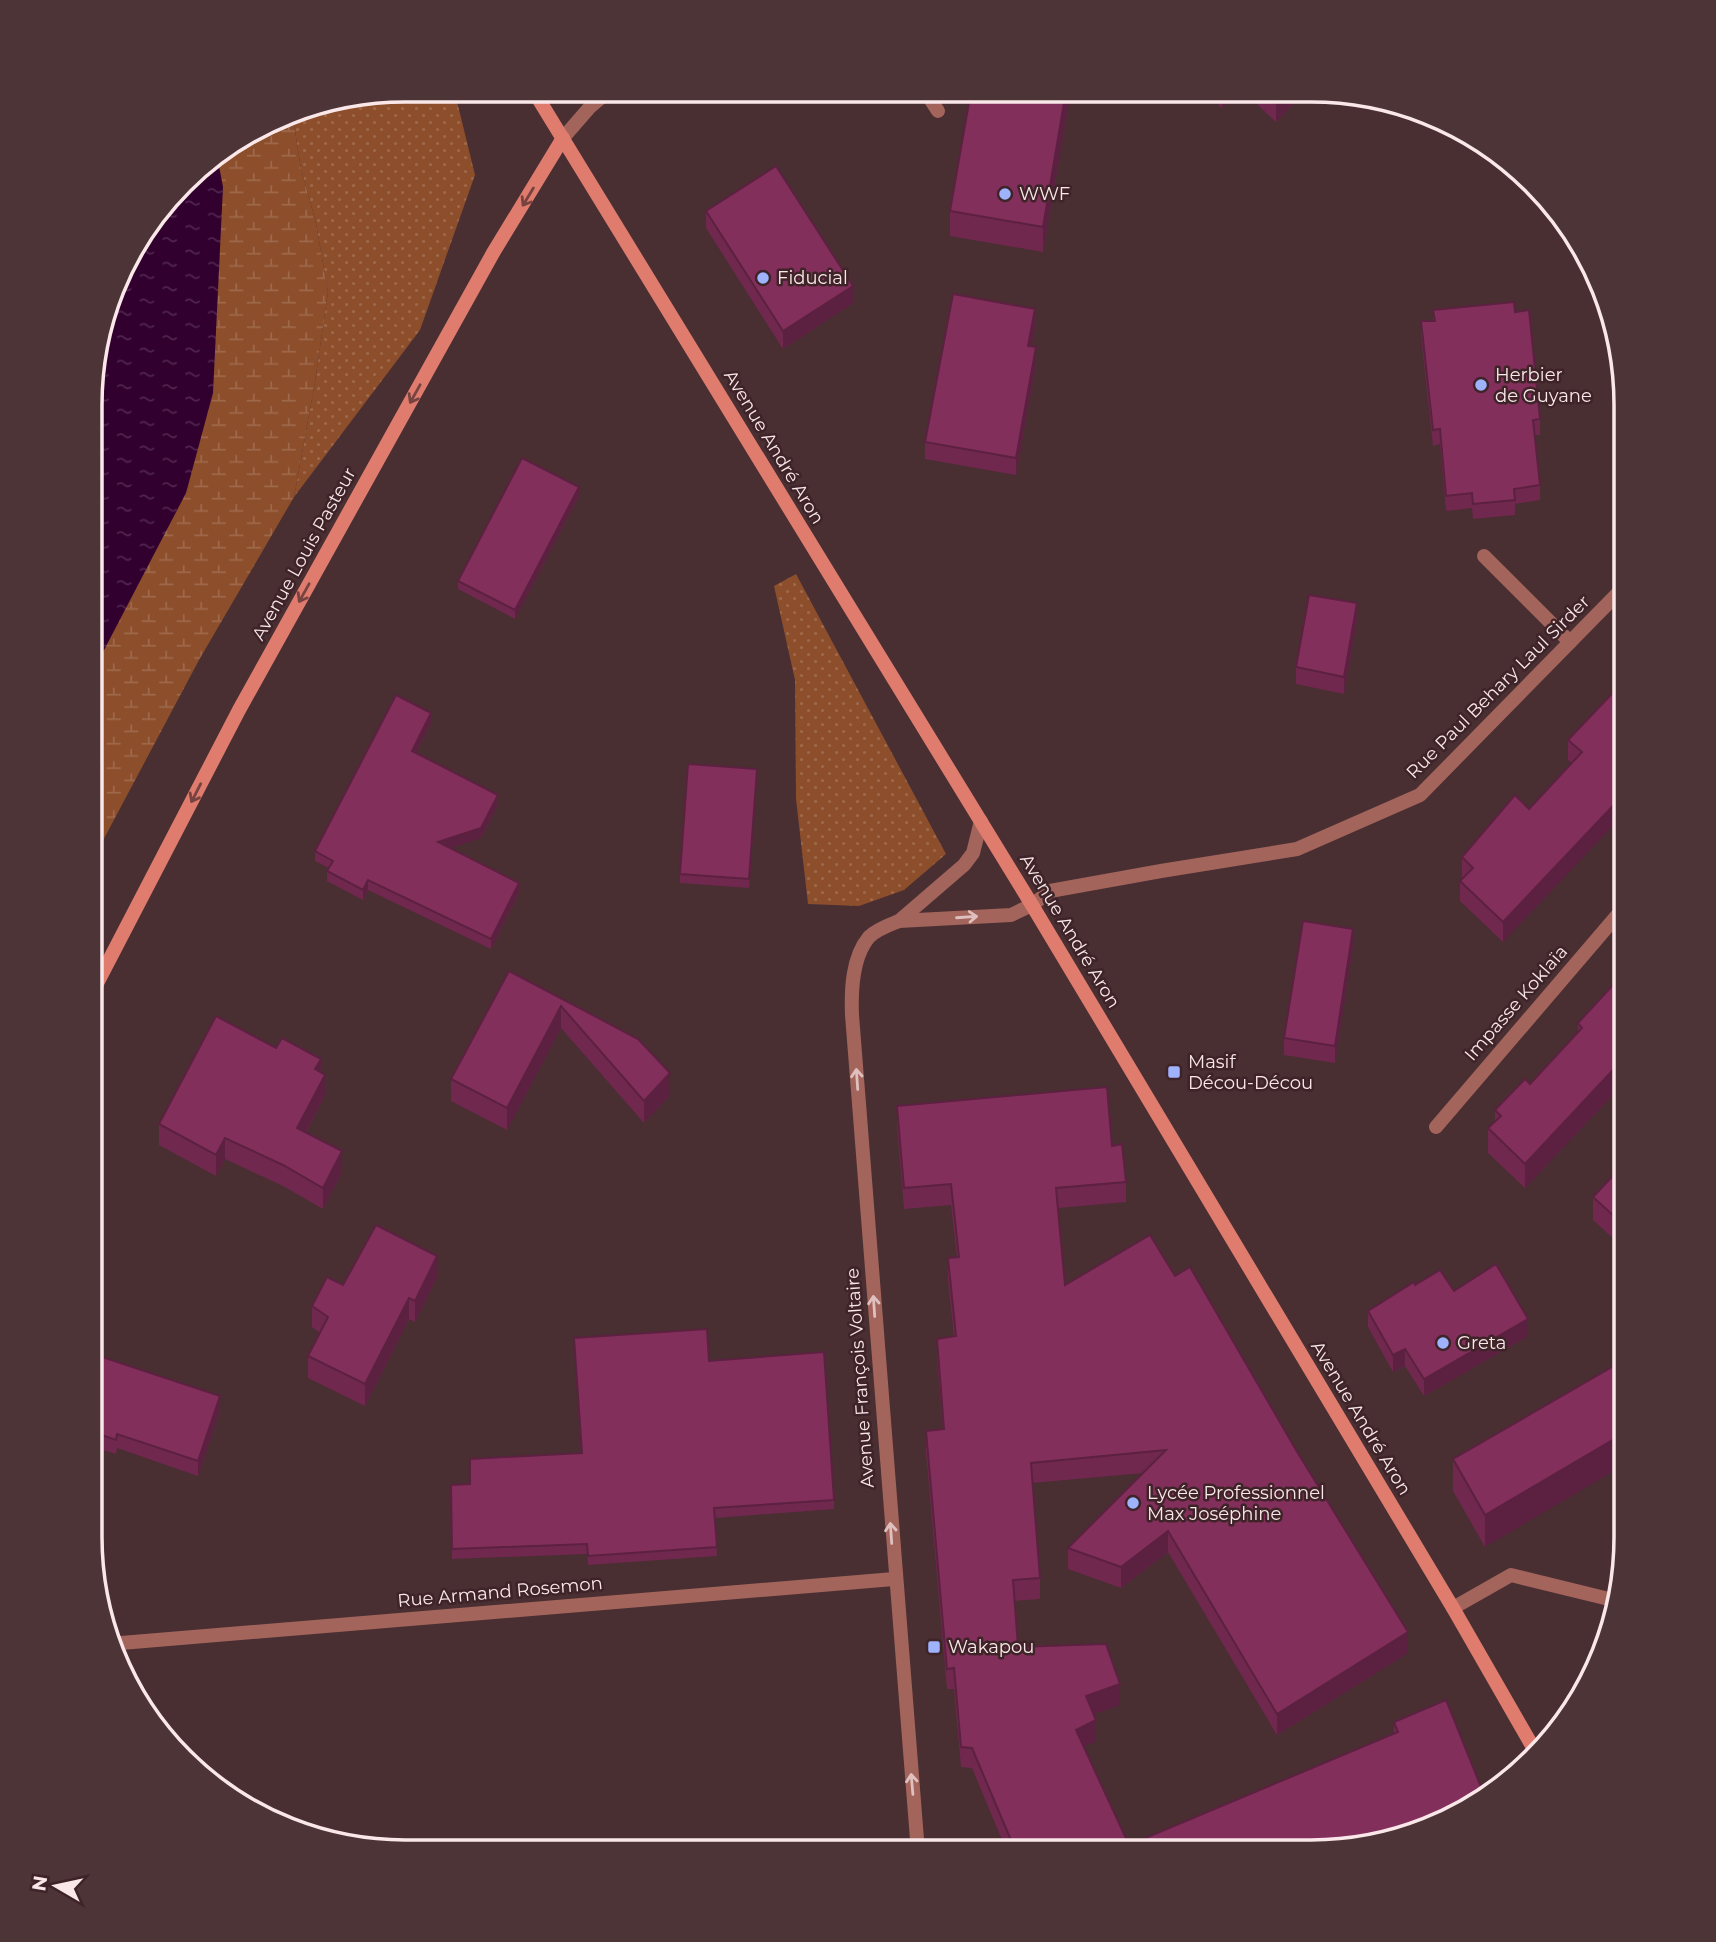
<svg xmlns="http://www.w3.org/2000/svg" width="1716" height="1942" font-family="Montserrat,sans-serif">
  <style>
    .grass { fill: url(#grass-dots) }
    .wetland { fill: url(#wetland-marsh) }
    .water { fill: url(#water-ripples) }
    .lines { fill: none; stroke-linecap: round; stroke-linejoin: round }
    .lane { stroke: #a3645b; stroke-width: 14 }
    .street { stroke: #a3645b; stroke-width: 14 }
    .secondary { stroke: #e07c6e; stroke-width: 14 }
    .wall { fill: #71284f }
    .shaded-wall { fill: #5c2140 }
    .building { fill: #832f5c; stroke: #5c2140; stroke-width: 2 }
    .oneway { stroke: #774340 }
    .oneway2 { stroke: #e0c0be }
    .poi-dot { fill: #9fb3fd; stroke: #3e2428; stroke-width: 2.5 }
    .labels { text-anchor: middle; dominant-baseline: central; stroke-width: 5; stroke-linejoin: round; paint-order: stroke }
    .poi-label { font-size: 18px; fill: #fae7e9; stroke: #3e2428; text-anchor: start }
    .street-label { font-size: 18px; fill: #fae7e9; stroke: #3e2428 }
    .rim { fill: none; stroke: #fae7e9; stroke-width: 3.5 }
  </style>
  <defs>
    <pattern id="grass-dots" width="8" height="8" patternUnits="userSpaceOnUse" patternTransform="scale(1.75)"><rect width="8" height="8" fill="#8d4e2b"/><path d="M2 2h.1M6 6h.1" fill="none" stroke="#9e684a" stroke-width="1.8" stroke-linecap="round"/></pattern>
    <pattern id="wetland-marsh" width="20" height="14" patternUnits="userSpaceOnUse" patternTransform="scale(1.75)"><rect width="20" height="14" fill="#8d4e2b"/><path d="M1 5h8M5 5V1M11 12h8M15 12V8" fill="none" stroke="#9e684a"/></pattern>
    <pattern id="water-ripples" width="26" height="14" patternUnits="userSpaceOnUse" patternTransform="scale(1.75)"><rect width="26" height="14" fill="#31002f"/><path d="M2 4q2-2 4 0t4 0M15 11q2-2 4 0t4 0" fill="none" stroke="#50254d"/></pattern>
  </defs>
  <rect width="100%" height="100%" fill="#492e32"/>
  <!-- grass -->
  <g class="grass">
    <path d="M404,89H454L475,175L420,330L294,497L315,382L328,292L316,223L301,169L292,112L303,106Z"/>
    <path d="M796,574L946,854L904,890L859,906L808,904L796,799L795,680L774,586Z"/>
  </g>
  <!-- wetland -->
  <path class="wetland" d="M292,112L301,169L316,223L328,292L315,382L294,497L199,660L91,863L92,363L197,167Z"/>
  <!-- water -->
  <path class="water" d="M217,155L223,187L213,393L186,493L91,675L92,363L131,247L197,167Z"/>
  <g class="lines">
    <!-- lane -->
    <g class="lane">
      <path d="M925,91L938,111"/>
      <path d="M1484,556L1570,642"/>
      <path d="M1453,1608L1511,1575L1613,1600"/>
    </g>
    <!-- street -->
    <g class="street">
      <path d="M563,138L590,107L610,90"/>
      <path d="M899,921L964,865L973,853L981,821"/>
      <path d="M1436,1127L1626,905"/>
      <path d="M109,1644L894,1579"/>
      <path d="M918,1852L852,1015C851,990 852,957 869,937C877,929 889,925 899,921L1011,915L1032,905L1050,891L1161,871L1297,849L1420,795L1626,585"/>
    </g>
    <!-- secondary -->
    <g class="secondary">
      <path d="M533,90L1032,905L1453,1608L1534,1749"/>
      <path d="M91,995L239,710L493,253L563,138"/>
    </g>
  </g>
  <!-- wall -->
  <g class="wall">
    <path d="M1071,91L1043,252L950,236V211Z"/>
    <path d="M1206,91L1239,92L1222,108Z"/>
    <path d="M1244,92H1305L1276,122Z"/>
    <path d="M706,211L853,303L783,349L706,228Z"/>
    <path d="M1433,310L1515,312L1540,419V435H1535L1540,485V500L1515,504V515L1473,519L1472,508L1446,511L1440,444L1433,446L1421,336V321H1433Z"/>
    <path d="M1035,327L1031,346L1036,364L1016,475L925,459V442Z"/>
    <path d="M579,496L515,619L458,589V581Z"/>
    <path d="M1357,620L1344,694L1296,684V667Z"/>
    <path d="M1626,679L1503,942L1460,901V881L1464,878L1462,877V857L1529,809L1572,763L1568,760V740Z"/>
    <path d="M431,723L416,753L498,805L481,838L450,848L519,893L491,949L368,890L363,900L327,881V871L329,868L315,861V851Z"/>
    <path d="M757,777L749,888L680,883V874Z"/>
    <path d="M1353,946L1335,1063L1284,1055V1038Z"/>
    <path d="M509,971L638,1039L670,1095L644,1123L561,1028L507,1130L451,1101V1079Z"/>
    <path d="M1626,971V1081L1525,1188L1488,1153V1128L1495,1121V1110L1530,1084L1578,1033V1023Z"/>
    <path d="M321,1072L325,1095L306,1132L342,1172L323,1209L283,1186L225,1159L216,1176L159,1145V1124Z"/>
    <path d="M897,1106L1112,1146L1126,1182V1202L1058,1208L1065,1285L1175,1276L1408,1653L1277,1735L1168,1552L1121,1588L1068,1569V1548L1143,1473L1032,1483L1040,1578V1599L1014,1601L1018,1647L1120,1705L1093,1714L1096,1741L1084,1746L1129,1845L1394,1734V1722L1483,1801L1332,1852H1007L972,1768L961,1767L954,1689H947L926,1452V1431L943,1430L937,1359V1339L954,1337L948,1279V1258L957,1257L951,1205L904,1209L897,1126Z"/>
    <path d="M1626,1162V1250L1593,1220V1197Z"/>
    <path d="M437,1277L415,1322L409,1319L365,1406L308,1378V1356L320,1333L312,1327V1306L343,1285Z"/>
    <path d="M1415,1285L1454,1291L1528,1336L1424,1396L1405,1366L1393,1372L1368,1327V1311Z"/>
    <path d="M574,1338L709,1361L834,1500V1509L715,1518L717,1556L588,1565L587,1554L452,1559L451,1485L470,1484L581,1453Z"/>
    <path d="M90,1353L220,1411L198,1476L117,1448L116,1454L90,1446Z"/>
    <path d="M1626,1359L1485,1547L1453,1491V1459Z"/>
  </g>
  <!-- shaded-wall -->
  <g class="shaded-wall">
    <path d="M1066,91H1071L1043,252V227Z"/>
    <path d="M1222,92H1239L1222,108Z"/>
    <path d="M1283,92H1305L1276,122V99Z"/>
    <path d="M853,286V303L783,349V331Z"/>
    <path d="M1035,309V327L1028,363V346Z"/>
    <path d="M1036,347V364L1016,475V458Z"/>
    <path d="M579,487V496L515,619V610Z"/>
    <path d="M1357,603V620L1344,694V677Z"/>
    <path d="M431,713V723L412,761V751Z"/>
    <path d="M1626,792V812L1503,942V922Z"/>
    <path d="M498,795V805L481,838L438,852V842Z"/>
    <path d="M368,880V890L363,900V890Z"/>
    <path d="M519,883V893L491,949V939Z"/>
    <path d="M1353,929V946L1335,1063V1046Z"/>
    <path d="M561,1006V1028L507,1130V1108Z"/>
    <path d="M1626,1056V1081L1525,1188V1164Z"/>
    <path d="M321,1059V1080L315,1069Z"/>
    <path d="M670,1073V1095L644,1123V1101Z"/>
    <path d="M325,1075V1095L297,1148V1128Z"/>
    <path d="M225,1138V1159L216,1176V1155Z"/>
    <path d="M342,1151V1172L323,1209V1188Z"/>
    <path d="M437,1256V1277L415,1322V1301Z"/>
    <path d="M409,1298V1319L365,1406V1384Z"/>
    <path d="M1528,1319V1336L1424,1396V1379Z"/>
    <path d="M1405,1349V1366L1393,1372V1355Z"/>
    <path d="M220,1396V1411L198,1476V1461Z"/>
    <path d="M1626,1432V1464L1485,1547V1515Z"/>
    <path d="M1168,1531V1552L1121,1588V1567Z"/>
    <path d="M1408,1632V1653L1277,1735V1714Z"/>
    <path d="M1120,1684V1705L1086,1717V1696Z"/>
    <path d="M1096,1720V1741L1076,1750V1730Z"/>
    <path d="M1483,1792V1801L1413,1836L1360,1847Z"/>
  </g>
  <!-- building -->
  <g class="building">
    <path d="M971,91H1066L1043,227L950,211Z"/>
    <path d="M1269,92H1283L1276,99Z"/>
    <path d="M776,166L853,286L783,331L706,211Z"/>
    <path d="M953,294L1035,309L1028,346L1036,347L1016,458L925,442Z"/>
    <path d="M1514,302L1515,312L1529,310L1540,419L1533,420L1540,485L1514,489L1515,500L1473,504L1472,493L1446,496L1440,429L1433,430L1421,321H1435L1433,310Z"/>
    <path d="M522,458L579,487L515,610L458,581Z"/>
    <path d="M1309,595L1357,603L1344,677L1296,667Z"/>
    <path d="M1626,679V792L1503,922L1460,881L1473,868L1462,857L1515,795L1529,809L1582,752L1568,740Z"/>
    <path d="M396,695L431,713L412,751L498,795L481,828L438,842L519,883L491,939L368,880L363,890L327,871L333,861L315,851Z"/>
    <path d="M688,764L757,769L749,879L680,874Z"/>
    <path d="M1303,921L1353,929L1335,1046L1284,1038Z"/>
    <path d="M509,971L638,1039L670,1073L644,1101L561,1006L507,1108L451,1079Z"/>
    <path d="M1626,971V1056L1525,1164L1488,1128L1501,1116L1495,1110L1525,1079L1530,1084L1582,1028L1578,1023Z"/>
    <path d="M216,1016L276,1048L282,1038L321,1059L315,1069L325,1075L297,1128L342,1151L323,1188L283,1165L225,1138L216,1155L159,1124Z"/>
    <path d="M1107,1087L1112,1146L1122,1144L1126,1182L1056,1188L1065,1285L1150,1235L1175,1276L1190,1267L1296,1450L1408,1632L1277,1714L1168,1531L1121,1567L1068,1548L1166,1450L1031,1463L1040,1578L1013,1580L1018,1647L1106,1644L1120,1684L1086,1696L1096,1720L1076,1730L1129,1845L1398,1732L1394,1722L1446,1700L1483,1792L1360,1847L1332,1852H1016L972,1748L961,1747L954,1668L947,1669L926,1431L944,1429L937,1339L956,1336L948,1258L959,1257L951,1184L904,1188L897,1106Z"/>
    <path d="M1626,1162V1227L1593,1197Z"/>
    <path d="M376,1225L437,1256L415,1301L409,1298L365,1384L308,1356L328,1317L312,1306L327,1277L343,1285Z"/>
    <path d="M1496,1264L1528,1319L1424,1379L1405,1349L1393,1355L1368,1311L1414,1282L1415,1285L1440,1270L1454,1291Z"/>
    <path d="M707,1329L709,1361L824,1352L834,1500L714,1508L717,1547L588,1556L587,1544L452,1549L451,1485L470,1484V1459L582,1453L574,1338Z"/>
    <path d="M90,1353L220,1396L198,1461L117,1434L116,1440L90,1431Z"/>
    <path d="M1626,1359V1432L1485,1515L1453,1459Z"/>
  </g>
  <!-- one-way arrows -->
  <defs><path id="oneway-shaft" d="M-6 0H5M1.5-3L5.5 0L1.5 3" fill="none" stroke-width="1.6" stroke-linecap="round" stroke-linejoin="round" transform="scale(1.75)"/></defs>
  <g class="oneway">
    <use href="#oneway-shaft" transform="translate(528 197) rotate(121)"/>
    <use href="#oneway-shaft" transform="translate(415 394) rotate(119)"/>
    <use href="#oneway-shaft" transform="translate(304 593) rotate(119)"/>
    <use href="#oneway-shaft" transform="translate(196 793) rotate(117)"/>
  </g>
  <g class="oneway2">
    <use href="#oneway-shaft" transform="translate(967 917) rotate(-4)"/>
    <use href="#oneway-shaft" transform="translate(857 1079) rotate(-94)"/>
    <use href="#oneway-shaft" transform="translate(874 1306) rotate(-94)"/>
    <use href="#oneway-shaft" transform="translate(891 1533) rotate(-94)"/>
    <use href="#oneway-shaft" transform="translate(912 1784) rotate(-95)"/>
  </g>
  <!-- markers -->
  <g class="poi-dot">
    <circle cx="1005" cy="194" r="7"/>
    <circle cx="763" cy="278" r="7"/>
    <circle cx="1481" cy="385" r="7"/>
    <rect x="1167" y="1065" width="14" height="14" rx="3.5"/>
    <circle cx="1443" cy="1343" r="7"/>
    <circle cx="1133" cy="1503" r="7"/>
    <rect x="927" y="1640" width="14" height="14" rx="3.5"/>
  </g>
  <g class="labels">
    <!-- poi labels -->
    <g class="poi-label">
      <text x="1019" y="194">WWF</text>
      <text x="777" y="278">Fiducial</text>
      <text x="1495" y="375">Herbier<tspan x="1495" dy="21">de Guyane</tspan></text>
      <text x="1188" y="1062">Masif<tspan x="1188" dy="21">Décou-Décou</tspan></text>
      <text x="1457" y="1343">Greta</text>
      <text x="1147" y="1493">Lycée Professionnel<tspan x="1147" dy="21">Max Joséphine</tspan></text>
      <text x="948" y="1647">Wakapou</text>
    </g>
    <!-- street labels -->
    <g class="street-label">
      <text transform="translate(774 447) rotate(59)">Avenue André Aron</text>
      <text transform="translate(304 554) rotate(-61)">Avenue Louis Pasteur</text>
      <text transform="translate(1498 687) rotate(-45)">Rue Paul Behary Laul Sirder</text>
      <text transform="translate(1070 931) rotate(59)">Avenue André Aron</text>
      <text transform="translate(1516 1003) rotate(-49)">Impasse Koklaïa</text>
      <text transform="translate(860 1378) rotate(-94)">Avenue François Voltaire</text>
      <text transform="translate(1361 1418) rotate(59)">Avenue André Aron</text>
      <text transform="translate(500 1592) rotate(-5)">Rue Armand Rosemon</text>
    </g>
  </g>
  <!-- crop -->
  <path d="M0 0H1716V1942H0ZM405 102H1311A303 303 0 0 1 1614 405V1537A303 303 0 0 1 1311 1840H405A303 303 0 0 1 102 1537V405A303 303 0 0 1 405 102Z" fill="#4d3437" fill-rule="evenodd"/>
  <path class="rim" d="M405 102H1311A303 303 0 0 1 1614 405V1537A303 303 0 0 1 1311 1840H405A303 303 0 0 1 102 1537V405A303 303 0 0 1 405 102Z"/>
  <!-- north arrow -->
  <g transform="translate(56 1886) rotate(279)" stroke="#3e2428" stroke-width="5" paint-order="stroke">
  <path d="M0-5L12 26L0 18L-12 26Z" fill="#fae7e9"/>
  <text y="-10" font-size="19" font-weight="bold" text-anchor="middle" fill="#fae7e9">N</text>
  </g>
</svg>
